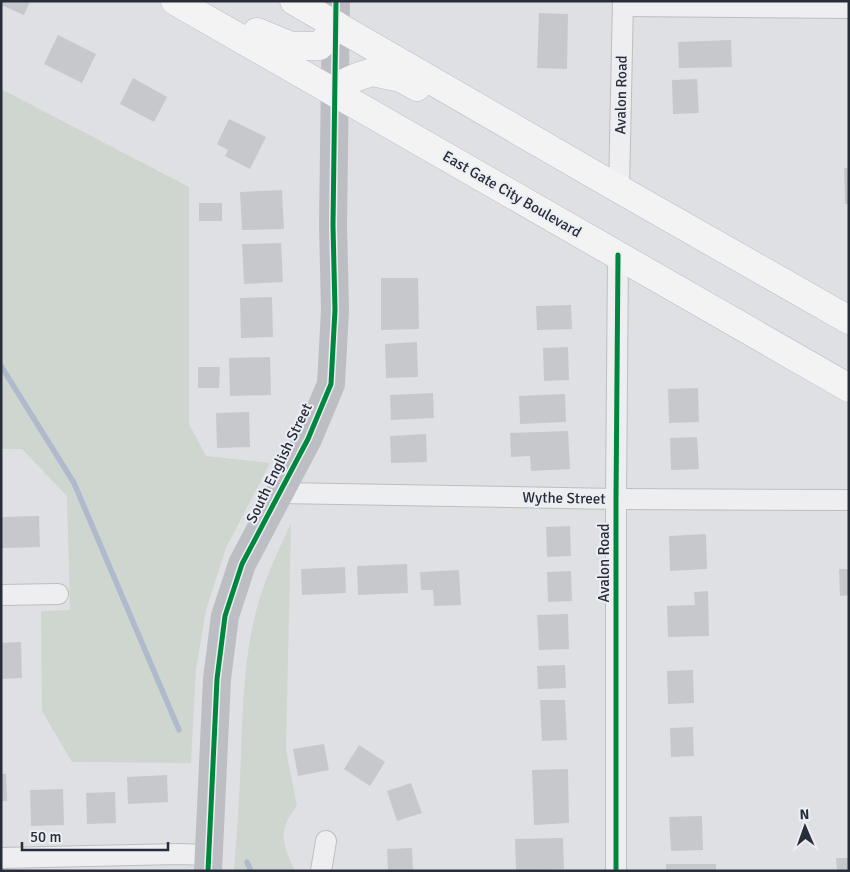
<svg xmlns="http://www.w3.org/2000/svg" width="850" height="872" font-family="Signika,sans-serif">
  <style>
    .green { fill: #ced6cf }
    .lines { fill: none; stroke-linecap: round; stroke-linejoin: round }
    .stream { stroke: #afbacc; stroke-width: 5.5 }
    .building { fill: #c7c8cb }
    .street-casing { stroke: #bdbec1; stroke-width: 22 }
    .primary-casing { stroke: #bbbdc0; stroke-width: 29 }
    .street { stroke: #eeeef0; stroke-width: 20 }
    .secondary { stroke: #bdbec3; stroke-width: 28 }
    .primary { stroke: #f3f3f4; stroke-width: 28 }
    .cycleway-casing { stroke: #eceef3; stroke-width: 8 }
    .cycleway { stroke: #00873e; stroke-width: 5 }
    .labels { text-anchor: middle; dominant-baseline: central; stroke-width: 4; stroke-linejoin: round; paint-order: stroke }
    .street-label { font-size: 15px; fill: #282d3a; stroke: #eceef3 }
  </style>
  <rect width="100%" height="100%" fill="#dfe0e3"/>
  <!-- green -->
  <g class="green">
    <path d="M1,89L189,187V424L206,456L270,463L226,548L206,610L196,669L191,763L72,762L42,711L41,611L70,610L67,496L22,449H1Z"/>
    <path d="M291,523L286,750L297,806C277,831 282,843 295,871H234C237,831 240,792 241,752C243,704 244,655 257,608C265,578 278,551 291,523Z"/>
  </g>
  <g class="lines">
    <!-- stream -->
    <g class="stream">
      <path d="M1,366L74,483L179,730"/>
      <path d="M247,862L251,871"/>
    </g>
  </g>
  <!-- building -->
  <g class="building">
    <path d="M1,1H30L24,15L1,5Z"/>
    <path d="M539,13L568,14L567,69L537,68Z"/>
    <path d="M58,35L96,54L82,83L44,64Z"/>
    <path d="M731,40L732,67L679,68L678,42Z"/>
    <path d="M133,78L167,97L154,122L120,104Z"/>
    <path d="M697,79L699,113L673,114L672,80Z"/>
    <path d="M229,119L266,137L250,169L225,156L228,150L217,144Z"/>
    <path d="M844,168H849V204H845Z"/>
    <path d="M282,190L284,229L242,230L240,192Z"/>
    <rect x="199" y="203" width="23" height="18"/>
    <path d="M281,243L283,282L244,284L242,244Z"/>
    <path d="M381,278H418L419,329L381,330Z"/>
    <path d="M272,297L273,337L241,338L240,298Z"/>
    <path d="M571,305L572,329L537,330L536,306Z"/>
    <path d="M417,342L418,377L386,378L385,344Z"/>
    <path d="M568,347L569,380L544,381L543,348Z"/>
    <path d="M270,357L271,395L230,396L229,358Z"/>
    <path d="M198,367H220L219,388H198Z"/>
    <path d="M698,388L699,422L669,423L668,389Z"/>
    <path d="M433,393L434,418L391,420L390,395Z"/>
    <path d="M565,394L566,422L520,424L519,396Z"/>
    <path d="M249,412L250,447L217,448L216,413Z"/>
    <path d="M568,431L570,469L531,471L530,456L511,457L510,433Z"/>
    <path d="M426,434L427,462L391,463L390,436Z"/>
    <path d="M697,437L699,469L671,470L670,438Z"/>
    <path d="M39,516L40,547L1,548V517Z"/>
    <path d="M570,526L571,556L547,557L546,527Z"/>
    <path d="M706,534L707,569L670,571L669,536Z"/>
    <path d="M407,564L408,593L358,595L357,566Z"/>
    <path d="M345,567L346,593L302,595L301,569Z"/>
    <path d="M839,569H849V595L840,596Z"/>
    <path d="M459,570L461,605L434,606L433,590H421L420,572Z"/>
    <path d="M571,571L572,601L548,602L547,572Z"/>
    <path d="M708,591L709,636L668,637L667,606L695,605L694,592Z"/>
    <path d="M568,614L569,649L539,650L537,615Z"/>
    <path d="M21,642L22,678L1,679V643Z"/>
    <path d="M565,665L566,688L538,689L537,666Z"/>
    <path d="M693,670L694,703L668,704L667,671Z"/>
    <path d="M540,700H565L567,740L542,741Z"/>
    <path d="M693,727L694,756L671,757L670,728Z"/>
    <path d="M324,744L329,770L298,776L293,749Z"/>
    <path d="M359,745L385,762L370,786L344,769Z"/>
    <path d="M568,769L569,823L534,825L532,770Z"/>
    <path d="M1,774H6L7,801H1Z"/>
    <path d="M167,775L168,802L128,804L127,777Z"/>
    <path d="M411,783L422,813L397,821L387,791Z"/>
    <path d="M63,789L64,825L31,826L30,790Z"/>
    <path d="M115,792L116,823L87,824L86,793Z"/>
    <path d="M702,816L703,850L671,851L669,817Z"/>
    <path d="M563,838L564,869L516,871L515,839Z"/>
    <path d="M412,848L413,871H388L387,849Z"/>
    <path d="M836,858H849V871H837Z"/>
    <rect x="666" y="864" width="50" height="7"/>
  </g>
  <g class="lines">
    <!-- street casing -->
    <g class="street-casing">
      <g id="street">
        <path d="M623,6L849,8"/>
        <path d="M619,189L623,1"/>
        <path d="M280,493L616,499L849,500"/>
        <path d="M1,595L58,594"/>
        <path d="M1,858L178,854L208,855"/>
        <path d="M321,871L326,841"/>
        <path d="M616,871V499L618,255"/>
      </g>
    </g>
    <!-- primary casing -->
    <g class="primary-casing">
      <g id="primary">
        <path d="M175,1L849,388"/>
        <path d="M294,1L619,189L849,320"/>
        <path d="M257,32L291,46H319L327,38L336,25"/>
        <path d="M335,92L342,84L357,77L372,72L401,78L417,87"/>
      </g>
    </g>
    <!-- street -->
    <use href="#street" class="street"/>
    <!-- secondary -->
    <path class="secondary" d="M208,871L217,679L225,616L242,564L308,439L331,384L335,310L333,225L336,1"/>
    <!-- primary -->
    <use href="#primary" class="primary"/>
    <!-- cycleway casing -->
    <g class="cycleway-casing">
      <g id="cycleway">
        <path d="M208,871L217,679L225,616L242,564L308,439L331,384L335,310L333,225L336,1"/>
        <path d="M616,871V499L618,255"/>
      </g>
    </g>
    <!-- cycleway -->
    <use href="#cycleway" class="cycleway"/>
  </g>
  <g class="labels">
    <!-- street labels -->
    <g class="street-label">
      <text transform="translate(621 95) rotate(-89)">Avalon Road</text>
      <text transform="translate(512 194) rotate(30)">East Gate City Boulevard</text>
      <text transform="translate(279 463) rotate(-64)">South English Street</text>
      <text transform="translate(564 498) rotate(1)">Wythe Street</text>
      <text transform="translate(604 563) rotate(-90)">Avalon Road</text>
    </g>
  </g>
  <!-- border -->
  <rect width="850" height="872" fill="none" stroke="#282d3a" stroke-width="5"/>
  <!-- north arrow -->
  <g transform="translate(805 827) rotate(358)" stroke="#eceef3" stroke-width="4" paint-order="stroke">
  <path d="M0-4L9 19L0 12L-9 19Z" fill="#282d3a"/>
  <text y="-8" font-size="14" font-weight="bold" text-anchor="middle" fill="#282d3a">N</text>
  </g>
  <!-- scale -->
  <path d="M22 842v8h146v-8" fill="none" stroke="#282d3a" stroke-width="2.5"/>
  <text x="30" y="842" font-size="15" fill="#282d3a" stroke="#eceef3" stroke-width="4" paint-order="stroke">50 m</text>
</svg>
